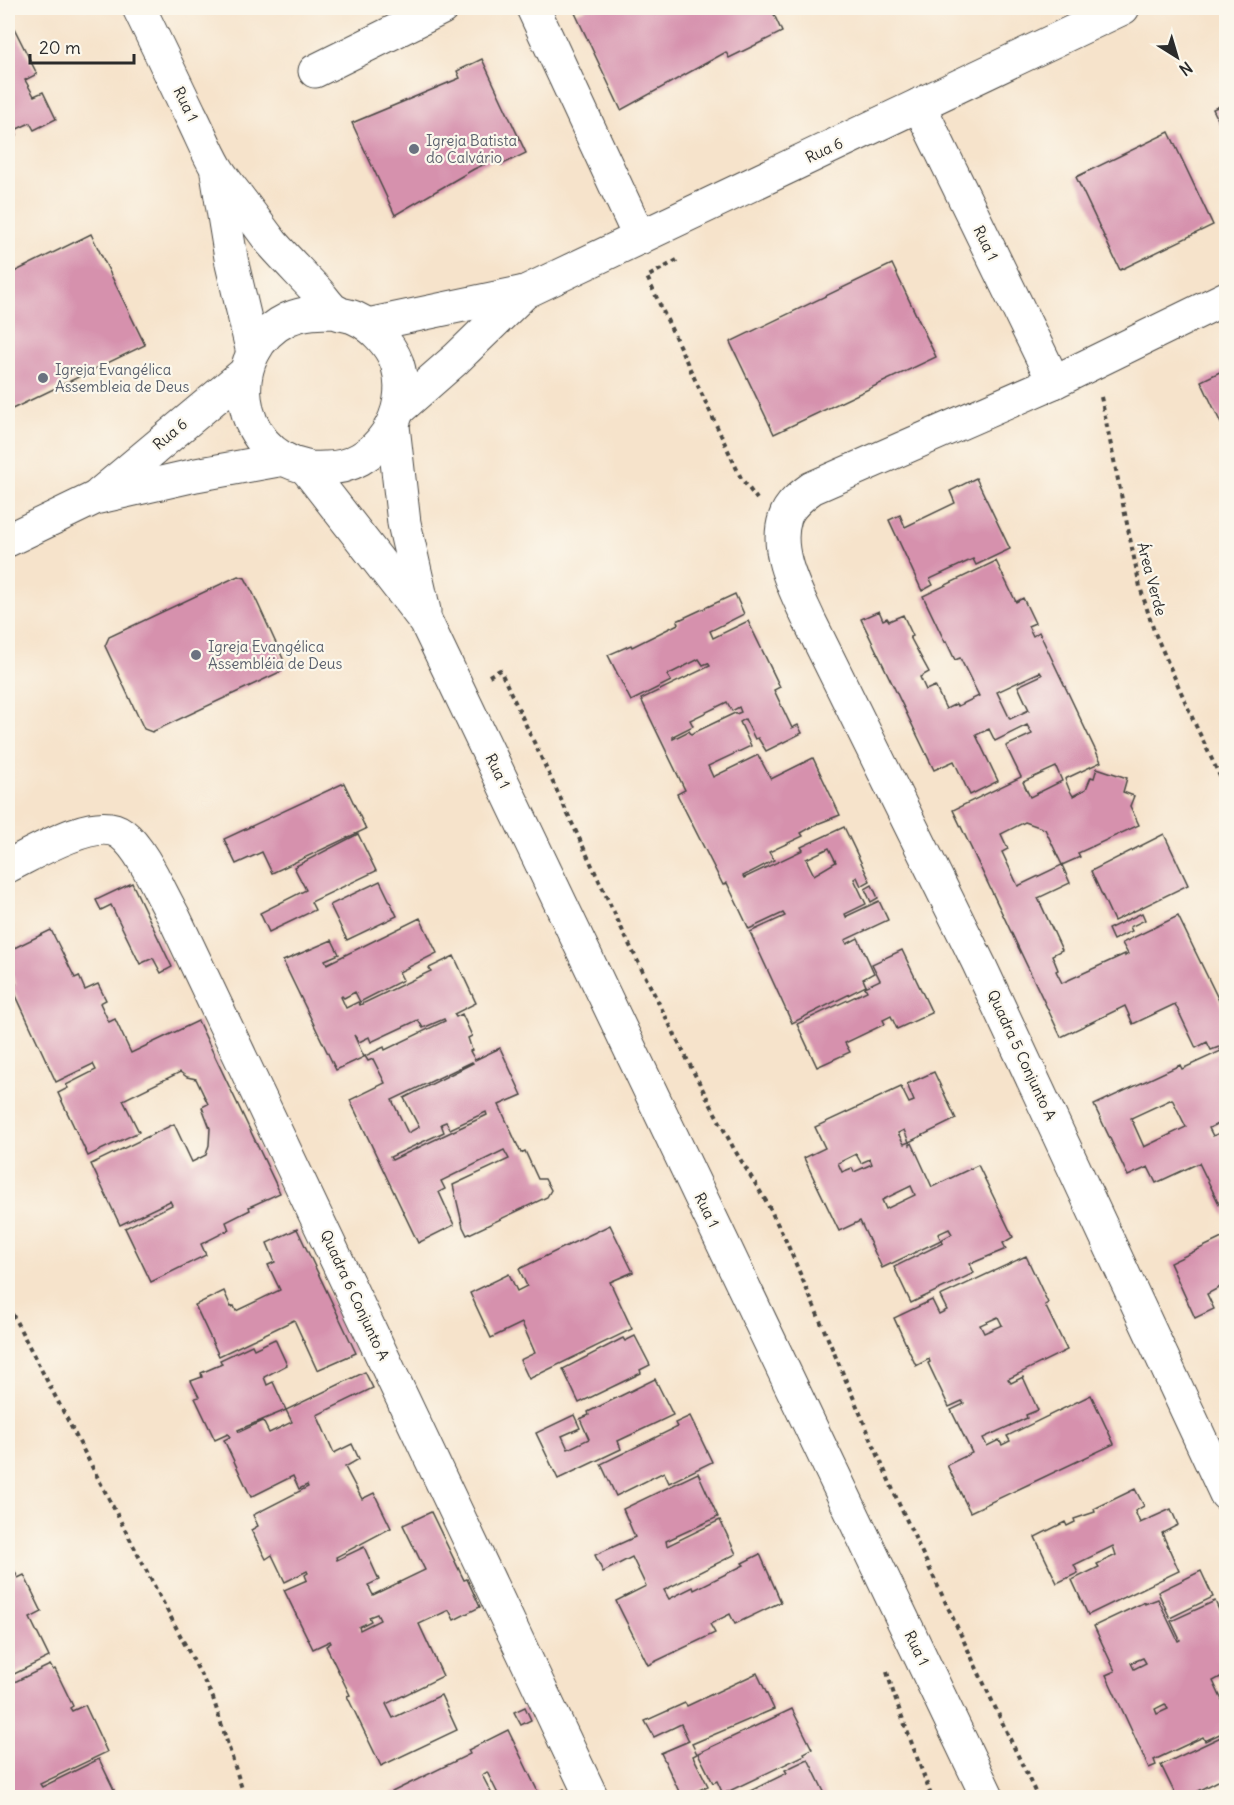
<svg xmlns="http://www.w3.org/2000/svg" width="1234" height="1805" font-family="Delius,sans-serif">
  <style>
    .building { fill: #d691ad; fill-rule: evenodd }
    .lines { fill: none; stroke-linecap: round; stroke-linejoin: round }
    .minor-casing { stroke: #494743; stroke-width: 35 }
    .path { stroke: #494743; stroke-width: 4; stroke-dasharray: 4.5 4.5; stroke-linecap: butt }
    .minor { stroke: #fff; stroke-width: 33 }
    .worship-dot { fill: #6b7280; stroke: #fbf7ec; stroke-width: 2 }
    .labels { text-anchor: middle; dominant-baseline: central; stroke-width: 4.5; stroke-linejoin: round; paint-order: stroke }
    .street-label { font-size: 15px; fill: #2b2b2b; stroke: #fbf7ec }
    .worship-label { font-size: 15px; fill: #5b616d; stroke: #fbf7ec; text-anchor: start }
  </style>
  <rect width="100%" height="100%" fill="#fbf7ec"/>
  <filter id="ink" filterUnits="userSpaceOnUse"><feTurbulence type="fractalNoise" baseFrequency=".0167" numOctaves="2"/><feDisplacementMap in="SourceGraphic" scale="12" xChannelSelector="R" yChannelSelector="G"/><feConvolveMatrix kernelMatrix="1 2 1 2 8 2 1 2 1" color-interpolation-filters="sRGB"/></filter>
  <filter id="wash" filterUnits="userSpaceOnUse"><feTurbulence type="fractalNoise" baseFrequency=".008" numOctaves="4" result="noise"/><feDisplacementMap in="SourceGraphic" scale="24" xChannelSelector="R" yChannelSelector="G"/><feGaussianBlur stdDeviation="1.35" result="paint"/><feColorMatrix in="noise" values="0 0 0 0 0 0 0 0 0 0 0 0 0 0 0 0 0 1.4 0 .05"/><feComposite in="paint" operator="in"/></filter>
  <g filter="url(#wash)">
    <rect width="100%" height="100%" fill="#f6e3cb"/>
    <g id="blocks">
      <!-- building -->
      <g class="building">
        <path d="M587,8H771L782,32L729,58L726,52L621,110L575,13Z"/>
        <path d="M8,16L37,74L25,80L34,96L43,92L56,119L34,130L30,123L15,130L17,135L8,140V93L10,92L8,88Z"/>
        <path d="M482,59L526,153L501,165L498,158L474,169L395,215L352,123L460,78L457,71Z"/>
        <path d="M1226,103V136L1213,109Z"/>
        <path d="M1169,132L1213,225L1120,270L1076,177Z"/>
        <path d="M91,234L145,345L8,411V275Z"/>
        <path d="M892,264L936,357L774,434L730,342Z"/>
        <path d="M1226,369V434L1201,381Z"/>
        <path d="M976,478L1010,549L976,565L973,559L930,579L933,585L922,591L889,520L900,515L905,527L955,503L950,491Z"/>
        <path d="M996,561L1016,602L1023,598L1035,623L1028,626L1033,636L1039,632L1101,762L1065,779L1069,789L1073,796L1086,789L1091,777L1094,778L1097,768L1127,778L1123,792L1134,796L1130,806L1139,825L1078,853L1080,857L1062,865L1070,883L1038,898L1062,950L1052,955L1058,970L1056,971L1062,983L1125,954V956L1128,954L1122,943L1178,916L1226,1015V1120L1209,1128L1213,1136L1226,1130V1215L1225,1216L1199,1163L1156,1183L1148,1167L1128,1176L1094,1105L1180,1065L1182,1069L1221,1051L1219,1047L1211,1050L1207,1042L1196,1048L1175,1004L1133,1024L1125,1006L1061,1037L953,810L1021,777L1006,746L1032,734L1027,725L995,741L989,729L976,735L998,781L970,795L954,761L934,770L861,619L879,611L883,620L887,618L889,621L903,615L913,636L910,637L929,672L920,677L926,690L935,686L946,709L956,704L958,706L979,696L960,658L955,660L946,641L945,642L923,596ZM1040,672L1042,675L1018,686L1029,710L1010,719L997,692ZM1056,767L1062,781L1030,797L1023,782ZM1025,822L1045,829L1062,865L1018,886L1002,852L1008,849L1001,834ZM1172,1099L1186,1127L1144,1147L1131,1118Z"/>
        <path d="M238,576L245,578L253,593L285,663L282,671L152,732L144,729L105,646L109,637Z"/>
        <path d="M735,594L744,614L710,631L713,638L748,621L780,687L774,690L792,728L798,725L802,733L766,751L758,738L755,739L745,719L740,722L751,746L708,766L713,777L758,755L771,779L813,758L840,815L817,824L801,833L803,836L769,852L774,860L743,876L744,878L803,850L801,847L844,827L870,881L861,886L857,877L854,879L866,904L845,914L847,919V916L879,901L888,920L845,940L847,944L858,938L874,973L863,979L866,986L792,1023L750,932L785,916L783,913L749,929L727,883L723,885L677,794L685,790L641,699L710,666L708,663L703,665L699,659L667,675L671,681L631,701L608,655L631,645L632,647L678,624L677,621ZM727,702L732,711L739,707L741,712L736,714L735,713L691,734L689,731L673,739V736L693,726L690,720ZM829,848L836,862L814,875L806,859Z"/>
        <path d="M344,783L366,829L272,873L262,852L236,864L224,839Z"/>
        <path d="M358,834L376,871L311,902L315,910L269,932L260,913L306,890L294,867Z"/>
        <path d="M1164,834L1188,885L1114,921L1091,871Z"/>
        <path d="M380,881L397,916L347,940L330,905Z"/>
        <path d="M132,883L172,967L161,973L153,958L140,964L111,905L101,910L96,900Z"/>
        <path d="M872,885L878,898L871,902L865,889Z"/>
        <path d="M1142,913L1145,920L1130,927L1132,931L1113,940L1108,929Z"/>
        <path d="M420,918L437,953L399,972L403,980L360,1002L355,992L344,998L342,996L341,997L346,1008L358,1002L360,1005L431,971L429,968L454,956L476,1003L454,1014L456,1017L462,1014L472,1036L468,1038L472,1050L470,1051L475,1060L500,1048L522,1095L499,1105L521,1153L525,1151L538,1179H545L551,1190L547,1197L467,1235L463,1227L453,1185L509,1159L504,1150L441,1181L445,1189L439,1192L454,1225L418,1243L350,1100L385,1083L373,1059L368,1061L365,1056L384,1047L385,1050L445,1021L444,1019L423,1028L418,1020L371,1042L369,1037L359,1042L354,1035L364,1057L336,1070L283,961L332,940L339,954L325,960L327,964ZM472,1062L473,1063L404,1098L419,1127L408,1133L392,1100ZM486,1112L487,1115L392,1160L390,1157L444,1132L441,1124L446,1122L450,1129Z"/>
        <path d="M51,930L75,978L79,976L85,990L98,984L106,1000L100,1003L109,1022L115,1019L131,1053L198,1021L280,1193L249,1207L250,1210L226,1222L229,1230L201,1244L206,1255L151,1282L125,1228L172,1205L170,1201L120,1225L91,1164L174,1124L192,1162L206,1155L209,1145L210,1128L202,1107L208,1104L196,1079L187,1077L180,1072L123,1100L139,1132L88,1156L58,1093L68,1088L66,1085L96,1070L93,1064L56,1082L12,987L16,984L8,967V951Z"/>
        <path d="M902,950L932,1013L897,1029L891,1016L883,1020L885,1024L845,1043L850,1052L817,1067L797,1024L867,991L865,987L880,980L872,964Z"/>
        <path d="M934,1072L956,1119L909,1142L904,1130L898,1133L904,1144L909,1142L910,1145L912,1143L932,1187L978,1165L1013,1237L1003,1243L1006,1249L970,1264L974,1273L911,1303L894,1267L943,1243L941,1240L882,1268L860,1221L839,1231L804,1158L825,1148L815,1127L901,1087L909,1103L914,1101L907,1084ZM856,1154L861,1163L870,1159L872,1164L854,1172L852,1168L842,1172L838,1163ZM911,1186L915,1195L886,1209L882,1200ZM949,1229L952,1234L941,1240L938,1234Z"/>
        <path d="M610,1225L633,1272L610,1282L632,1329L529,1379L520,1360L535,1353L522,1323L491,1338L470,1293L509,1274L517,1291L527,1286L519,1269Z"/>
        <path d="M297,1229L356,1353L317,1370L294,1320L219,1356L195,1305L224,1291L231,1307L234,1306L236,1311L280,1290L268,1265L275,1262L267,1243Z"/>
        <path d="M1226,1236V1284L1207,1294L1214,1309L1195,1318L1170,1263Z"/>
        <path d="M1026,1256L1048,1303L1045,1305L1067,1350L1008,1379L1011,1383L1023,1377L1038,1410L1026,1415L1027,1418L983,1438L987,1446L999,1440L1002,1445L1010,1441L1007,1436L1091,1395L1114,1444L970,1512L947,1465L972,1453L951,1410L964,1404L962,1401L949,1407L928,1363L930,1362L929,1359L916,1366L894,1318L932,1300L939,1314L947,1310L940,1296ZM998,1317L1002,1325L984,1333L980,1325Z"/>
        <path d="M635,1336L650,1365L640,1370L641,1373L579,1403L563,1369L623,1338L625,1341Z"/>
        <path d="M275,1339L287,1365L264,1377L267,1385L273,1382L286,1410L238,1430L239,1432L263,1421L269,1433L292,1422L286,1410L365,1372L373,1388L317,1415L334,1453L352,1444L359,1459L345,1467L362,1499L374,1493L391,1528L336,1557L337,1560L364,1547L379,1580L368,1585L373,1595L425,1570L403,1525L431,1512L464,1580L467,1579L480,1607L454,1620L449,1610L419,1624L443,1676L386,1704L393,1718L441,1695L457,1730L381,1766L347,1696L350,1695L326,1646L331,1643L330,1641L313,1649L284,1590L307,1580L305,1575L308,1573L307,1571L285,1582L272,1555L266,1559L251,1530L258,1526L253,1515L308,1487L307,1485L299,1489L293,1476L251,1497L224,1440L230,1437L228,1434L215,1440L195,1398L199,1397L191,1381L202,1377L201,1373L222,1364L220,1360L252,1345L254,1349ZM377,1614L380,1620L360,1630L359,1627L371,1621L369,1617Z"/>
        <path d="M655,1379L673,1415L618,1441L621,1449L558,1479L536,1433L574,1415L580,1428L562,1436L568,1449L589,1439L580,1419L589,1415L588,1412Z"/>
        <path d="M690,1416L712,1462L669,1483L664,1472L616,1496L601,1464L677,1427L675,1423Z"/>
        <path d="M698,1473L718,1517L666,1541L667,1546L720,1520L736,1554L664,1590L669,1599L693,1587L694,1590L744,1565L742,1563L760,1554L781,1602L735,1624L730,1614L710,1624L715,1633L648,1665L616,1601L646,1586L632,1557L603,1572L595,1555L635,1537L623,1509Z"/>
        <path d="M1135,1489L1144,1506L1135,1511L1140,1523L1171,1509L1178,1525L1162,1533L1179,1571L1088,1615L1072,1580L1099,1567L1097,1564L1116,1555L1113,1546L1074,1565L1078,1573L1057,1583L1035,1537L1065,1522L1067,1526L1075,1522L1074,1519L1095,1512L1094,1509Z"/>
        <path d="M13,1568L18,1578L24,1575L42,1612L30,1618L49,1657L8,1677V1570Z"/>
        <path d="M1201,1571L1213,1597L1170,1618L1158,1592Z"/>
        <path d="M1158,1599L1178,1641L1180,1640L1171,1621L1215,1601L1223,1619L1226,1618V1674L1213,1681L1226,1709V1731L1205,1741L1203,1737L1154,1760L1156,1765L1149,1768L1106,1675L1115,1671L1094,1626L1145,1602V1604ZM1143,1658L1146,1663L1134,1669L1131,1663ZM1165,1704L1168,1709L1157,1714L1155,1709Z"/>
        <path d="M50,1665L53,1670L55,1669L73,1706L70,1708L72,1711L85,1705L107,1752L40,1784L42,1787L99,1759L118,1798H8V1685Z"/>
        <path d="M757,1673L774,1709L692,1744L697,1754L693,1756L708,1786L682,1798L661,1753L689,1741L681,1724L654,1737L645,1721L685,1703L687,1706Z"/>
        <path d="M525,1707L531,1720L521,1725L514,1712Z"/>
        <path d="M792,1709L812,1749L804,1753L805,1755L723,1794L717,1781L713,1783L698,1753Z"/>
        <path d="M508,1730L540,1796L500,1798L487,1772L482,1775L494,1798H394L392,1792L470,1754L468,1750Z"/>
        <path d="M1225,1735L1226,1777L1185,1798H1177L1161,1765Z"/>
        <path d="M808,1759L827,1798H736L787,1773L785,1770Z"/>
        <path d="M564,1789L568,1798H546Z"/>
      </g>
    </g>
  </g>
  <g filter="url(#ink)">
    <use href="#blocks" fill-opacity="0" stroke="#494743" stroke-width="1.5"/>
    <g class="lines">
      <!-- minor casing -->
      <g class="minor-casing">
        <g id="minor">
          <path d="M139,8C156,43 173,78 190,114C199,131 206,150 216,167C222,178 232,189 240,200C251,214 261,229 272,243C286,259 301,274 316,290C322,296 329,308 337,313C342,315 349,315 355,318C373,326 390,344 397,363C413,412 377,469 324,468C318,468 311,469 306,467C234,452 222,351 288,319C304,312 320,312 337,312"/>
          <path d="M533,8L640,238"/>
          <path d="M315,71L442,8"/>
          <path d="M919,105L1054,382"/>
          <path d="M217,173L232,264L253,353"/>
          <path d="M1226,298L1054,382L812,488C801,496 789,505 785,518C774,552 796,591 809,620L979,964L1226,1494"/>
          <path d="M368,325L525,292L1123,8"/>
          <path d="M399,409L456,359L525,292"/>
          <path d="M393,426L404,523L424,611"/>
          <path d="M306,468L426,622L988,1798"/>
          <path d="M100,494L246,372"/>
          <path d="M8,540L95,498L196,475L284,459"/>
          <path d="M8,866C33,854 97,814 122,834C142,849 160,892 173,915L592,1798"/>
        </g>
      </g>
      <!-- path -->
      <g class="path">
        <path d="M677,260L647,277L741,478L757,499"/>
        <path d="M1101,397L1140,587L1154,631L1196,726L1226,789"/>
        <path d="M489,676L500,670L627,940L692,1069L734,1149L766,1201L786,1241L899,1504L1038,1798"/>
        <path d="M8,1306L213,1698L245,1798"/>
        <path d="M887,1672L895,1698L932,1798"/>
      </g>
      <!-- minor -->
      <use href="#minor" class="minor"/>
    </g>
  </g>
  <!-- markers -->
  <g class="worship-dot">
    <circle cx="414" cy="149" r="6"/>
    <circle cx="43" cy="378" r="6"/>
    <circle cx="196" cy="655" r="6"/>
  </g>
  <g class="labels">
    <!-- street labels -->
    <g class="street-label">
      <text transform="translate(186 104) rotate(64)">Rua 1</text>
      <text transform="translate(824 150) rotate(-25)">Rua 6</text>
      <text transform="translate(986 243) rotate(64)">Rua 1</text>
      <text transform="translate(170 434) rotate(-40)">Rua 6</text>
      <text transform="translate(1152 579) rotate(75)">Área Verde</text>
      <text transform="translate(498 771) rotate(64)">Rua 1</text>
      <text transform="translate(1022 1055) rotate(65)">Quadra 5 Conjunto A</text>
      <text transform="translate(707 1210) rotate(64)">Rua 1</text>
      <text transform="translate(355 1295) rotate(65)">Quadra 6 Conjunto A</text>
      <text transform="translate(917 1648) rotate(64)">Rua 1</text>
    </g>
    <!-- worship labels -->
    <g class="worship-label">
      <text x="426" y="140">Igreja Batista<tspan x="426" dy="17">do Calvário</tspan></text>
      <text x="55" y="369">Igreja Evangélica<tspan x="55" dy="17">Assembleia de Deus</tspan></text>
      <text x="208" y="646">Igreja Evangélica<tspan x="208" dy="17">Assembléia de Deus</tspan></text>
    </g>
  </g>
  <!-- margin -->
  <rect width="1234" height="1805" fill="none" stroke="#fbf7ec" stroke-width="30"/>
  <!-- north arrow -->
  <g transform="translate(1177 57) rotate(143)" stroke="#fbf7ec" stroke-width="4.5" paint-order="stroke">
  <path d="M0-4.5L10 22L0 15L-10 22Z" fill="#2b2b2b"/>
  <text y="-9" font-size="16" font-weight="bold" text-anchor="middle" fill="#2b2b2b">N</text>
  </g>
  <!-- scale -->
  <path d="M30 54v9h104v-9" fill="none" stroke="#2b2b2b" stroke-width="3"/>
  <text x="39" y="54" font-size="18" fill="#2b2b2b" stroke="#fbf7ec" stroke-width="4.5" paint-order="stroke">20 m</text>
</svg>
